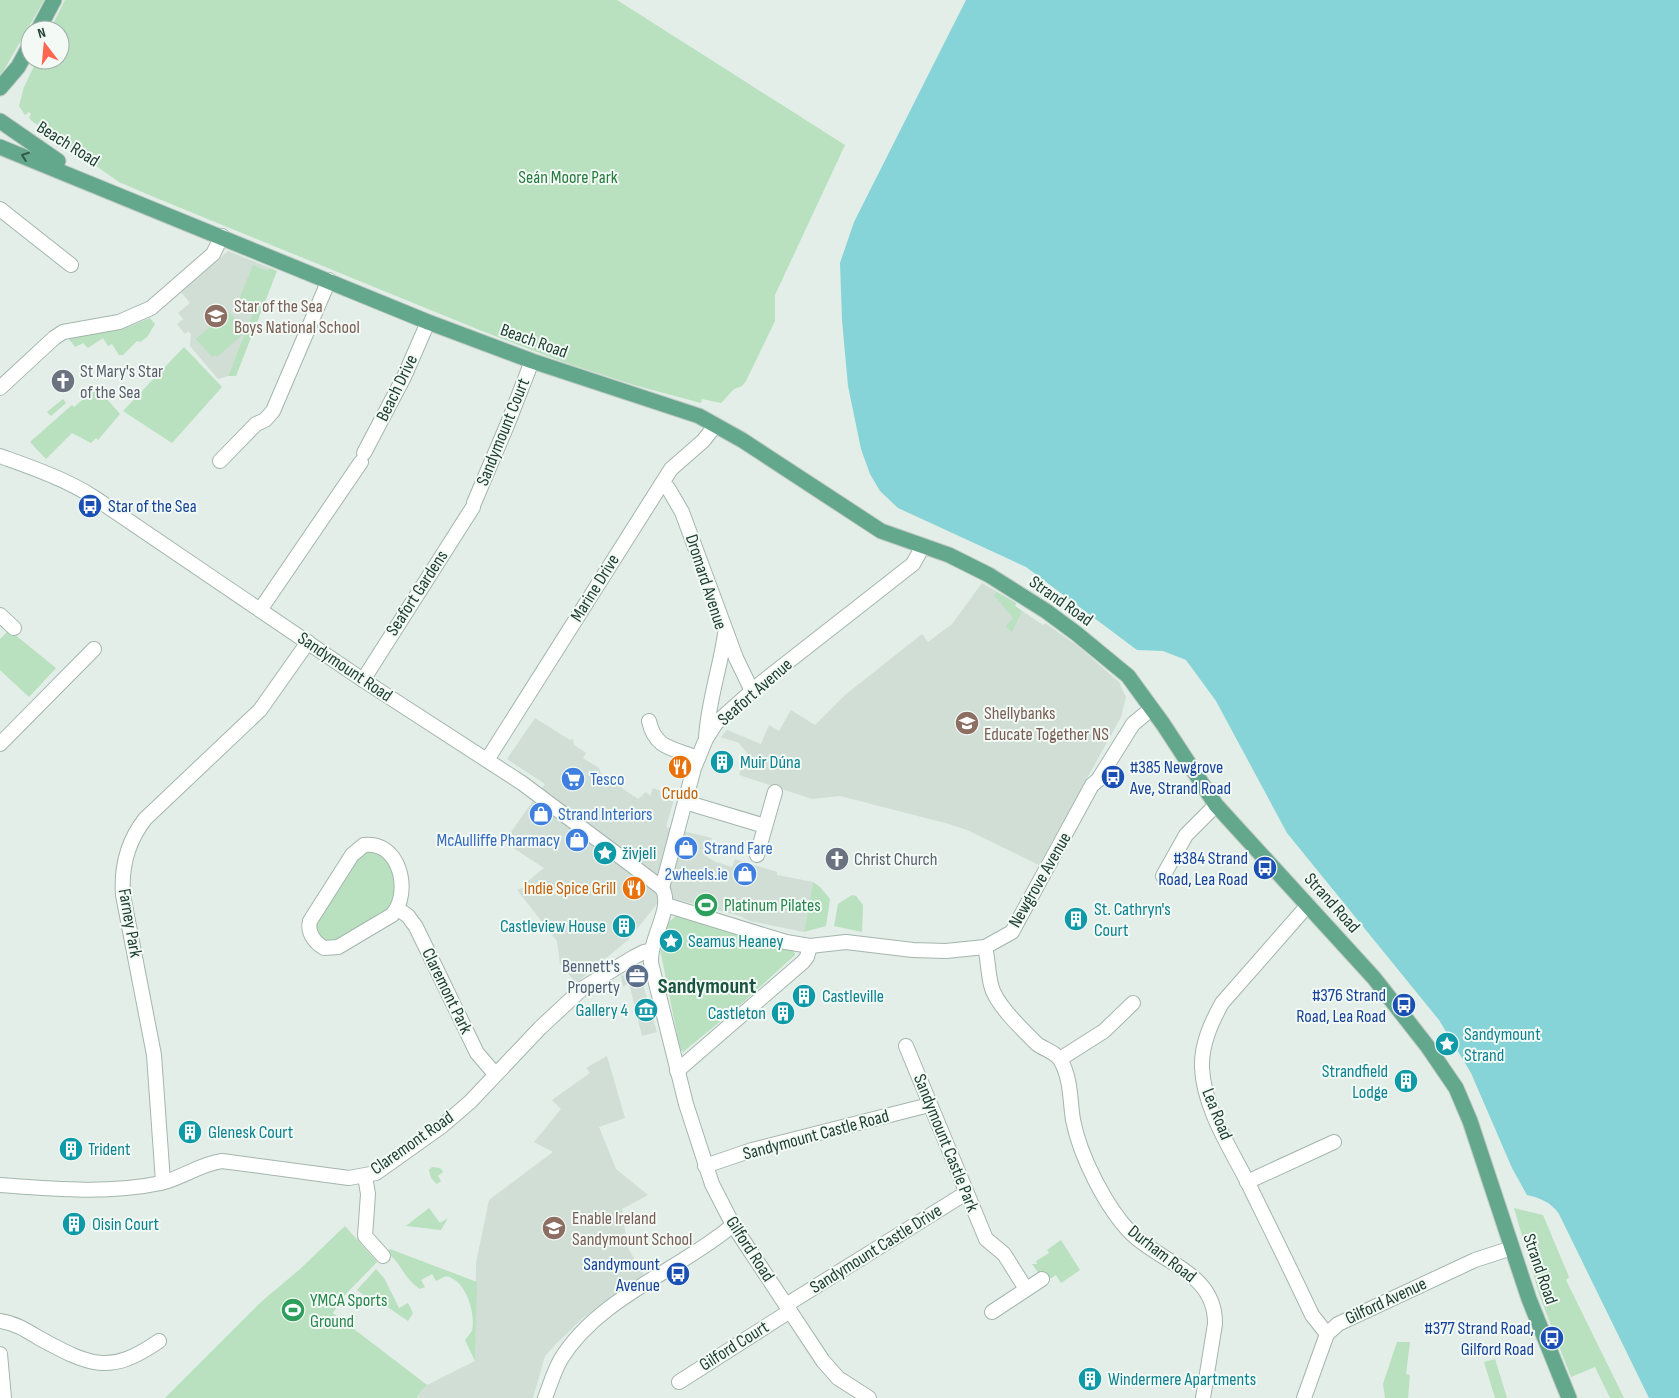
<svg xmlns="http://www.w3.org/2000/svg" width="1679" height="1398" font-family="'Sofia Sans Condensed',sans-serif">
  <style>
    .built { fill: #d0ded6 }
    .green { fill: #b9e0bf }
    .water { fill: #86d4d7 }
    .lines { fill: none; stroke-linecap: round; stroke-linejoin: round }
    .minor-casing { stroke: #a4b6ae; stroke-width: 16 }
    .major-casing { stroke: #c1cac6; stroke-width: 17 }
    .minor { stroke: #fff; stroke-width: 14 }
    .major { stroke: #63a78d; stroke-width: 15 }
    .oneway { stroke: #315a4a }
    .labels { text-anchor: middle; dominant-baseline: central; stroke-width: 4; stroke-linejoin: round; paint-order: stroke }
    .street-label { font-size: 18px; fill: #204034; stroke: #f3faf6 }
    .park-label { font-size: 18px; fill: #277b3e; stroke: #f3faf6 }
    .education-label { font-size: 18px; fill: #785e54; stroke: #f3faf6; text-anchor: start }
    .worship-label { font-size: 18px; fill: #5b616d; stroke: #f3faf6; text-anchor: start }
    .transit-label { font-size: 18px; fill: #164399; stroke: #f3faf6; text-anchor: end }
    .culture-label { font-size: 18px; fill: #0d838f; stroke: #f3faf6; text-anchor: start }
    .shop-label { font-size: 18px; fill: #366cbe; stroke: #f3faf6; text-anchor: start }
    .food-label { font-size: 18px; fill: #c56008; stroke: #f3faf6 }
    .leisure-label { font-size: 18px; fill: #27864d; stroke: #f3faf6; text-anchor: start }
    .service-label { font-size: 18px; fill: #4e5e75; stroke: #f3faf6; text-anchor: end }
    .district-label { font-size: 22px; font-weight: bold; fill: #1a5440; stroke: #f3faf6 }
  </style>
  <rect width="100%" height="100%" fill="#e2eee7"/>
  <!-- built -->
  <g class="built">
    <path d="M228,251L270,268L228,376L218,379L190,346L191,334L188,331L185,334L177,324L183,319L178,313L190,303L181,292Z"/>
    <path d="M982,583L1016,603L1015,606L1043,625L1045,623L1079,647L1119,682L1126,697L1121,717L1039,865L967,830L949,824L840,796L812,799L739,775L747,753L739,743L721,737L727,730L761,744L769,725L779,731L791,710L815,725L845,695L922,634L928,642L952,624Z"/>
    <path d="M535,718L570,740L573,739L574,745L586,753L583,758L599,768L601,774L638,799L646,792L650,796L653,788L675,796L666,827L712,838L707,857L716,862L732,867L735,859L777,872V875L813,882L804,932L750,921L740,916L667,897L661,899L628,940L576,983L560,964L557,941L517,890L524,887L523,885L544,868L504,842L545,784L507,759Z"/>
    <path d="M631,973L641,975L644,980L642,981L657,1032L642,1036L629,983L623,987L621,976Z"/>
    <path d="M607,1056L625,1118L599,1127L616,1169L648,1195L622,1209L626,1237L624,1241L644,1275L583,1318L555,1345L545,1356L533,1398H418L421,1391L427,1385L475,1361L476,1263L489,1200L553,1152L534,1142L561,1109L552,1100L590,1073L586,1068Z"/>
  </g>
  <!-- green -->
  <g class="green">
    <path d="M0,0H44L0,77Z"/>
    <path d="M65,0H617L845,145L775,295V321L746,381L742,386L734,389L721,403L702,399L701,403L634,385L566,363L482,331L149,195L119,182L32,121L29,118L31,114L29,112L25,115L19,106L24,87L37,60H60V30H50Z"/>
    <path d="M253,265L268,271L270,268L277,271L236,376H228L255,307L238,302Z"/>
    <path d="M228,311L244,329L240,332L242,335L217,357L215,355L212,357L196,339Z"/>
    <path d="M150,318L155,324L147,337L140,342L137,341L123,355H119L112,344L108,346L103,338L88,348L83,343L75,347L69,339L70,336L130,326Z"/>
    <path d="M184,347L222,387L172,443L123,411Z"/>
    <path d="M97,388L120,414L98,440L96,438L91,443L72,433L46,459L30,442L72,405L74,407Z"/>
    <path d="M63,399L66,403L51,416L47,412Z"/>
    <path d="M997,592L1016,603L1015,606L1022,611L1012,632L1006,626L1013,618L994,595Z"/>
    <path d="M9,630L56,668L29,697L0,670V639Z"/>
    <path d="M369,850L387,858C394,875 400,890 391,907L332,944L320,939L314,924L356,857Z"/>
    <path d="M813,882L820,887L830,899L826,926L804,932Z"/>
    <path d="M852,895L856,896L863,905L862,932L834,926L838,904Z"/>
    <path d="M681,912L794,951L795,955L739,1006L683,1052L680,1049L659,944L666,924Z"/>
    <path d="M432,1167L440,1168L443,1172L438,1176L441,1181L437,1184L431,1178L429,1170Z"/>
    <path d="M429,1208L440,1223L448,1218L441,1230L406,1226Z"/>
    <path d="M1514,1208L1543,1215L1569,1277L1566,1280L1624,1398H1610L1595,1367L1571,1377L1540,1297Z"/>
    <path d="M345,1226L377,1262L343,1297L333,1313L427,1385L421,1391L417,1398H165L262,1301L299,1270Z"/>
    <path d="M1061,1240L1080,1270L1061,1283L1056,1275L1045,1282L1032,1264H1037L1036,1261L1049,1253L1047,1250Z"/>
    <path d="M390,1249L477,1282L475,1361L465,1340L472,1331C476,1313 466,1280 446,1276L436,1281L432,1274L421,1280L425,1287L420,1289C405,1280 401,1263 387,1252Z"/>
    <path d="M376,1269L384,1278L399,1308L408,1303L413,1313L408,1321L386,1306L383,1309L357,1290Z"/>
    <path d="M1397,1342H1410L1406,1374L1410,1375L1408,1398H1385L1383,1384Z"/>
    <path d="M1495,1359L1507,1398H1495L1484,1362Z"/>
  </g>
  <!-- water -->
  <path class="water" d="M966,0H1679V1398H1649L1559,1214C1551,1202 1540,1198 1527,1195L1512,1168L1471,1073L1439,1020L1287,833L1216,701L1186,660L1163,651L1137,650L1026,567L898,508L880,491L870,474L861,449L848,386L842,320L840,263L854,222Z"/>
  <g class="lines">
    <!-- minor casing -->
    <g class="minor-casing">
      <g id="minor">
        <path d="M0,209L71,265"/>
        <path d="M0,388L54,338L63,332L119,322L151,308L213,254L222,236"/>
        <path d="M364,453L404,377L428,322"/>
        <path d="M0,456C33,468 66,479 95,498L363,680L522,783L662,888C674,908 649,938 651,963L686,1104L712,1184L733,1225L823,1361L838,1378L869,1398"/>
        <path d="M220,461L256,424L265,420L273,411L329,280"/>
        <path d="M661,485L668,488L682,512L736,658L752,691"/>
        <path d="M474,503L508,423L532,361"/>
        <path d="M260,610L361,462"/>
        <path d="M0,615L14,628"/>
        <path d="M363,680L473,507"/>
        <path d="M649,721C655,749 673,748 698,758"/>
        <path d="M706,738C708,702 720,669 725,634"/>
        <path d="M0,744L94,649"/>
        <path d="M487,760L671,469L703,441L715,426"/>
        <path d="M685,802L765,826"/>
        <path d="M364,845C400,840 412,893 392,915L338,947L324,948C314,942 307,932 310,921L352,855Z"/>
        <path d="M757,855L775,792"/>
        <path d="M1163,876L1186,835L1216,805"/>
        <path d="M662,888L694,768L706,739L716,723L761,683L913,564L923,546"/>
        <path d="M666,905L786,942L810,946L846,942L913,950L946,951L985,947L1012,932L1092,785L1098,780L1133,724L1151,709"/>
        <path d="M1308,905L1222,1003C1211,1023 1201,1045 1202,1068C1204,1108 1229,1146 1247,1181C1269,1226 1291,1270 1312,1315L1327,1334"/>
        <path d="M398,909L408,916L416,927L477,1053L495,1074"/>
        <path d="M985,947C988,959 988,973 991,985C995,1004 1023,1030 1037,1044C1045,1050 1056,1052 1061,1061C1071,1079 1070,1101 1073,1120C1080,1156 1106,1208 1132,1234C1162,1263 1216,1273 1215,1324L1203,1398"/>
        <path d="M906,1046L986,1239L1004,1254L1026,1289"/>
        <path d="M1060,1059L1104,1031L1133,1003"/>
        <path d="M677,1071L803,962L807,957L810,946"/>
        <path d="M705,1166L752,1150L929,1105"/>
        <path d="M365,1176L368,1194L365,1236L383,1256"/>
        <path d="M163,1182L154,1055L123,895C121,868 128,841 145,819L260,710L308,642"/>
        <path d="M1247,1182L1334,1142"/>
        <path d="M0,1185C53,1189 109,1194 161,1183C182,1178 200,1164 222,1161L349,1178L376,1173L442,1126L470,1102L540,1028L583,988L634,957L644,952L650,951"/>
        <path d="M786,1305L966,1193"/>
        <path d="M992,1312L1042,1279"/>
        <path d="M0,1321C15,1323 26,1330 39,1338C89,1365 109,1376 159,1341"/>
        <path d="M0,1354L4,1398"/>
        <path d="M679,1382L790,1311"/>
        <path d="M545,1398C550,1385 554,1371 561,1359C598,1298 680,1270 733,1225"/>
        <path d="M1304,1398L1327,1334L1338,1324L1475,1260L1512,1248"/>
      </g>
    </g>
    <!-- major casing -->
    <g class="major-casing">
      <g id="major">
        <path d="M38,30L54,0"/>
        <path d="M0,88L18,67L30,45"/>
        <path d="M0,121L58,161"/>
        <path d="M0,147L428,322L532,361L699,416L742,440L881,531L949,555L989,575L1046,611L1077,634L1128,676L1163,724L1216,805L1374,978L1428,1047L1456,1088L1470,1121L1529,1299L1569,1398"/>
      </g>
    </g>
    <!-- minor -->
    <use href="#minor" class="minor"/>
    <!-- major -->
    <use href="#major" class="major"/>
  </g>
  <!-- one-way arrows -->
  <defs><path id="oneway-chevron" d="M-2-3.5L2.5 0L-2 3.5" fill="none" stroke-width="1.6" stroke-linecap="round" stroke-linejoin="round" transform="scale(1.25)"/></defs>
  <use class="oneway" href="#oneway-chevron" transform="translate(25 156) rotate(-159)"/>
  <!-- icons -->
  <defs>
    <g id="school-disc" transform="scale(1.25)"><circle r="9.5" fill="#8d6e63" stroke="#f3faf6"/><path d="M0-5L7-2L0 1L-7-2ZM-4 1L0 2.5L4 1V4Q0 6-4 4Z" fill="#fff"/></g>
    <g id="church-disc" transform="scale(1.25)"><circle r="9.5" fill="#6b7280" stroke="#f3faf6"/><path d="M-1.2-6h2.4v3.5h3.3v2.4h-3.3V6h-2.4V-.1h-3.3v-2.4h3.3Z" fill="#fff"/></g>
    <g id="bus-disc" transform="scale(1.25)"><circle r="9.5" fill="#1a4fb4" stroke="#f3faf6"/><path d="M-5-6H5V4H4V6H2V4H-2V6H-4V4H-5ZM-3.5-4V0h7V-4ZM-3.5 1.2v1.5H-2V1.2ZM2 1.2v1.5H3.5V1.2Z" fill="#fff"/></g>
    <g id="building-disc" transform="scale(1.25)"><circle r="9.5" fill="#0f9aa8" stroke="#f3faf6"/><path d="M-4-6H4V6H1V3H-1V6H-4ZM-2.5-4.3h1.7v1.8h-1.7ZM.8-4.3h1.7v1.8H.8ZM-2.5-1h1.7V.8h-1.7ZM.8-1h1.7V.8H.8Z" fill="#fff"/></g>
    <g id="restaurant-disc" transform="scale(1.25)"><circle r="9.5" fill="#e8710a" stroke="#f3faf6"/><path d="M-5-6h1v4h1v-4h1v4h1v-4h1v5L-1.5 .5V6h-2V.5L-5-1ZM5-6V6H3V1.5H1.5Q1.5-4 5-6Z" fill="#fff"/></g>
    <g id="supermarket-disc" transform="scale(1.25)"><circle r="9.5" fill="#3f7fe0" stroke="#f3faf6"/><path d="M-6-5.5h2.5l.6 2H6L4.5 2H-2.5L-4.4-4H-6ZM-1.5 3.2a1.3 1.3 0 1 0 .1 0ZM3 3.2a1.3 1.3 0 1 0 .1 0Z" fill="#fff"/></g>
    <g id="shop-disc" transform="scale(1.25)"><circle r="9.5" fill="#3f7fe0" stroke="#f3faf6"/><path d="M-5-2.5h2.3a2.7 3.5 0 0 1 5.4 0H5L5.5 6h-11ZM-1.5-2.5h3a1.5 2.3 0 0 0-3 0Z" fill="#fff"/></g>
    <g id="sight-disc" transform="scale(1.25)"><circle r="9.5" fill="#0f9aa8" stroke="#f3faf6"/><path d="M0-6L1.8-2.2L6-1.7L2.9 1.2L3.7 5.4L0 3.3L-3.7 5.4L-2.9 1.2L-6-1.7L-1.8-2.2Z" fill="#fff"/></g>
    <g id="stadium-disc" transform="scale(1.25)"><circle r="9.5" fill="#2e9e5b" stroke="#f3faf6"/><path d="M0-5a6.5 5 0 1 0 0 10a6.5 5 0 1 0 0-10ZM-3.5-1.8h7v3.6h-7Z" fill="#fff"/></g>
    <g id="office-disc" transform="scale(1.25)"><circle r="9.5" fill="#5c6f8a" stroke="#f3faf6"/><path d="M-6-3h4V-5.5h4V-3h4V5H-6ZM-1-4.5V-3h2v-1.5ZM-6 0V1H6V0Z" fill="#fff"/></g>
    <g id="museum-disc" transform="scale(1.25)"><circle r="9.5" fill="#0f9aa8" stroke="#f3faf6"/><path d="M0-6L6-3V-2H-6V-3ZM-5-1h2V3h-2ZM-1-1h2V3h-2ZM3-1h2V3H3ZM-6 4H6V6H-6Z" fill="#fff"/></g>
  </defs>
  <g fill-rule="evenodd">
    <use href="#school-disc" x="216" y="316"/>
    <use href="#church-disc" x="63" y="381"/>
    <use href="#bus-disc" x="90" y="506"/>
    <use href="#school-disc" x="967" y="723"/>
    <use href="#building-disc" x="722" y="762"/>
    <use href="#restaurant-disc" x="680" y="767"/>
    <use href="#bus-disc" x="1113" y="777"/>
    <use href="#supermarket-disc" x="573" y="779"/>
    <use href="#shop-disc" x="541" y="814"/>
    <use href="#shop-disc" x="577" y="840"/>
    <use href="#shop-disc" x="686" y="848"/>
    <use href="#sight-disc" x="605" y="853"/>
    <use href="#church-disc" x="837" y="859"/>
    <use href="#bus-disc" x="1265" y="868"/>
    <use href="#shop-disc" x="745" y="874"/>
    <use href="#restaurant-disc" x="634" y="888"/>
    <use href="#stadium-disc" x="706" y="905"/>
    <use href="#building-disc" x="1076" y="919"/>
    <use href="#building-disc" x="624" y="926"/>
    <use href="#sight-disc" x="671" y="941"/>
    <use href="#office-disc" x="637" y="976"/>
    <use href="#building-disc" x="804" y="996"/>
    <use href="#bus-disc" x="1404" y="1005"/>
    <use href="#museum-disc" x="646" y="1010"/>
    <use href="#building-disc" x="783" y="1013"/>
    <use href="#sight-disc" x="1447" y="1044"/>
    <use href="#building-disc" x="1406" y="1081"/>
    <use href="#building-disc" x="190" y="1132"/>
    <use href="#building-disc" x="71" y="1149"/>
    <use href="#building-disc" x="74" y="1224"/>
    <use href="#school-disc" x="554" y="1228"/>
    <use href="#bus-disc" x="678" y="1274"/>
    <use href="#stadium-disc" x="293" y="1310"/>
    <use href="#bus-disc" x="1552" y="1338"/>
    <use href="#building-disc" x="1090" y="1379"/>
  </g>
  <g class="labels">
    <!-- street labels -->
    <g class="street-label">
      <text transform="translate(68 144) rotate(32)">Beach Road</text>
      <text transform="translate(534 341) rotate(20)">Beach Road</text>
      <text transform="translate(397 388) rotate(-64)">Beach Drive</text>
      <text transform="translate(503 432) rotate(-68)">Sandymount Court</text>
      <text transform="translate(706 582) rotate(72)">Dromard Avenue</text>
      <text transform="translate(595 588) rotate(-58)">Marine Drive</text>
      <text transform="translate(417 593) rotate(-57)">Seafort Gardens</text>
      <text transform="translate(1061 601) rotate(35)">Strand Road</text>
      <text transform="translate(345 667) rotate(34)">Sandymount Road</text>
      <text transform="translate(755 692) rotate(-41)">Seafort Avenue</text>
      <text transform="translate(1040 880) rotate(-60)">Newgrove Avenue</text>
      <text transform="translate(1332 903) rotate(48)">Strand Road</text>
      <text transform="translate(130 923) rotate(80)">Farney Park</text>
      <text transform="translate(447 991) rotate(64)">Claremont Park</text>
      <text transform="translate(1217 1114) rotate(68)">Lea Road</text>
      <text transform="translate(816 1135) rotate(-15)">Sandymount Castle Road</text>
      <text transform="translate(412 1143) rotate(-35)">Claremont Road</text>
      <text transform="translate(946 1143) rotate(68)">Sandymount Castle Park</text>
      <text transform="translate(750 1249) rotate(57)">Gilford Road</text>
      <text transform="translate(876 1249) rotate(-32)">Sandymount Castle Drive</text>
      <text transform="translate(1162 1254) rotate(38)">Durham Road</text>
      <text transform="translate(1540 1269) rotate(71)">Strand Road</text>
      <text transform="translate(1386 1301) rotate(-25)">Gilford Avenue</text>
      <text transform="translate(734 1346) rotate(-32)">Gilford Court</text>
    </g>
    <!-- park labels -->
    <g class="park-label">
      <text x="568" y="177">Seán Moore Park</text>
    </g>
    <!-- education labels -->
    <g class="education-label">
      <text x="234" y="306">Star of the Sea<tspan x="234" dy="21">Boys National School</tspan></text>
      <text x="984" y="713">Shellybanks<tspan x="984" dy="21">Educate Together NS</tspan></text>
      <text x="572" y="1218">Enable Ireland<tspan x="572" dy="21">Sandymount School</tspan></text>
    </g>
    <!-- worship labels -->
    <g class="worship-label">
      <text x="80" y="371">St Mary's Star<tspan x="80" dy="21">of the Sea</tspan></text>
      <text x="854" y="859">Christ Church</text>
    </g>
    <!-- transit labels -->
    <g class="transit-label">
      <text x="108" y="506" text-anchor="start">Star of the Sea</text>
      <text x="1130" y="767" text-anchor="start">#385 Newgrove<tspan x="1130" dy="21">Ave, Strand Road</tspan></text>
      <text x="1248" y="858">#384 Strand<tspan x="1248" dy="21">Road, Lea Road</tspan></text>
      <text x="1386" y="995">#376 Strand<tspan x="1386" dy="21">Road, Lea Road</tspan></text>
      <text x="660" y="1264">Sandymount<tspan x="660" dy="21">Avenue</tspan></text>
      <text x="1534" y="1328">#377 Strand Road,<tspan x="1534" dy="21">Gilford Road</tspan></text>
    </g>
    <!-- culture labels -->
    <g class="culture-label">
      <text x="740" y="762">Muir Dúna</text>
      <text x="622" y="853">živjeli</text>
      <text x="1094" y="909">St. Cathryn's<tspan x="1094" dy="21">Court</tspan></text>
      <text x="606" y="926" text-anchor="end">Castleview House</text>
      <text x="688" y="941">Seamus Heaney</text>
      <text x="822" y="996">Castleville</text>
      <text x="628" y="1010" text-anchor="end">Gallery 4</text>
      <text x="766" y="1013" text-anchor="end">Castleton</text>
      <text x="1464" y="1034">Sandymount<tspan x="1464" dy="21">Strand</tspan></text>
      <text x="1388" y="1071" text-anchor="end">Strandfield<tspan x="1388" dy="21">Lodge</tspan></text>
      <text x="208" y="1132">Glenesk Court</text>
      <text x="88" y="1149">Trident</text>
      <text x="92" y="1224">Oisin Court</text>
      <text x="1108" y="1379">Windermere Apartments</text>
    </g>
    <!-- shop labels -->
    <g class="shop-label">
      <text x="590" y="779">Tesco</text>
      <text x="558" y="814">Strand Interiors</text>
      <text x="560" y="840" text-anchor="end">McAulliffe Pharmacy</text>
      <text x="704" y="848">Strand Fare</text>
      <text x="728" y="874" text-anchor="end">2wheels.ie</text>
    </g>
    <!-- food labels -->
    <g class="food-label">
      <text x="680" y="793">Crudo</text>
      <text x="616" y="888" text-anchor="end">Indie Spice Grill</text>
    </g>
    <!-- leisure labels -->
    <g class="leisure-label">
      <text x="724" y="905">Platinum Pilates</text>
      <text x="310" y="1300">YMCA Sports<tspan x="310" dy="21">Ground</tspan></text>
    </g>
    <!-- service labels -->
    <g class="service-label">
      <text x="620" y="966">Bennett's<tspan x="620" dy="21">Property</tspan></text>
    </g>
    <!-- district labels -->
    <g class="district-label">
      <text x="707" y="986">Sandymount</text>
    </g>
  </g>
  <!-- north arrow -->
  <g transform="translate(45 45) rotate(344)"><circle r="24" fill="#f3faf6" stroke="#9fb0a8"/>
  <path d="M0-4L9 19L0 12L-9 19Z" fill="#fd6751"/>
  <text y="-8" font-size="14" font-weight="bold" text-anchor="middle" fill="#204034">N</text>
  </g>
</svg>
